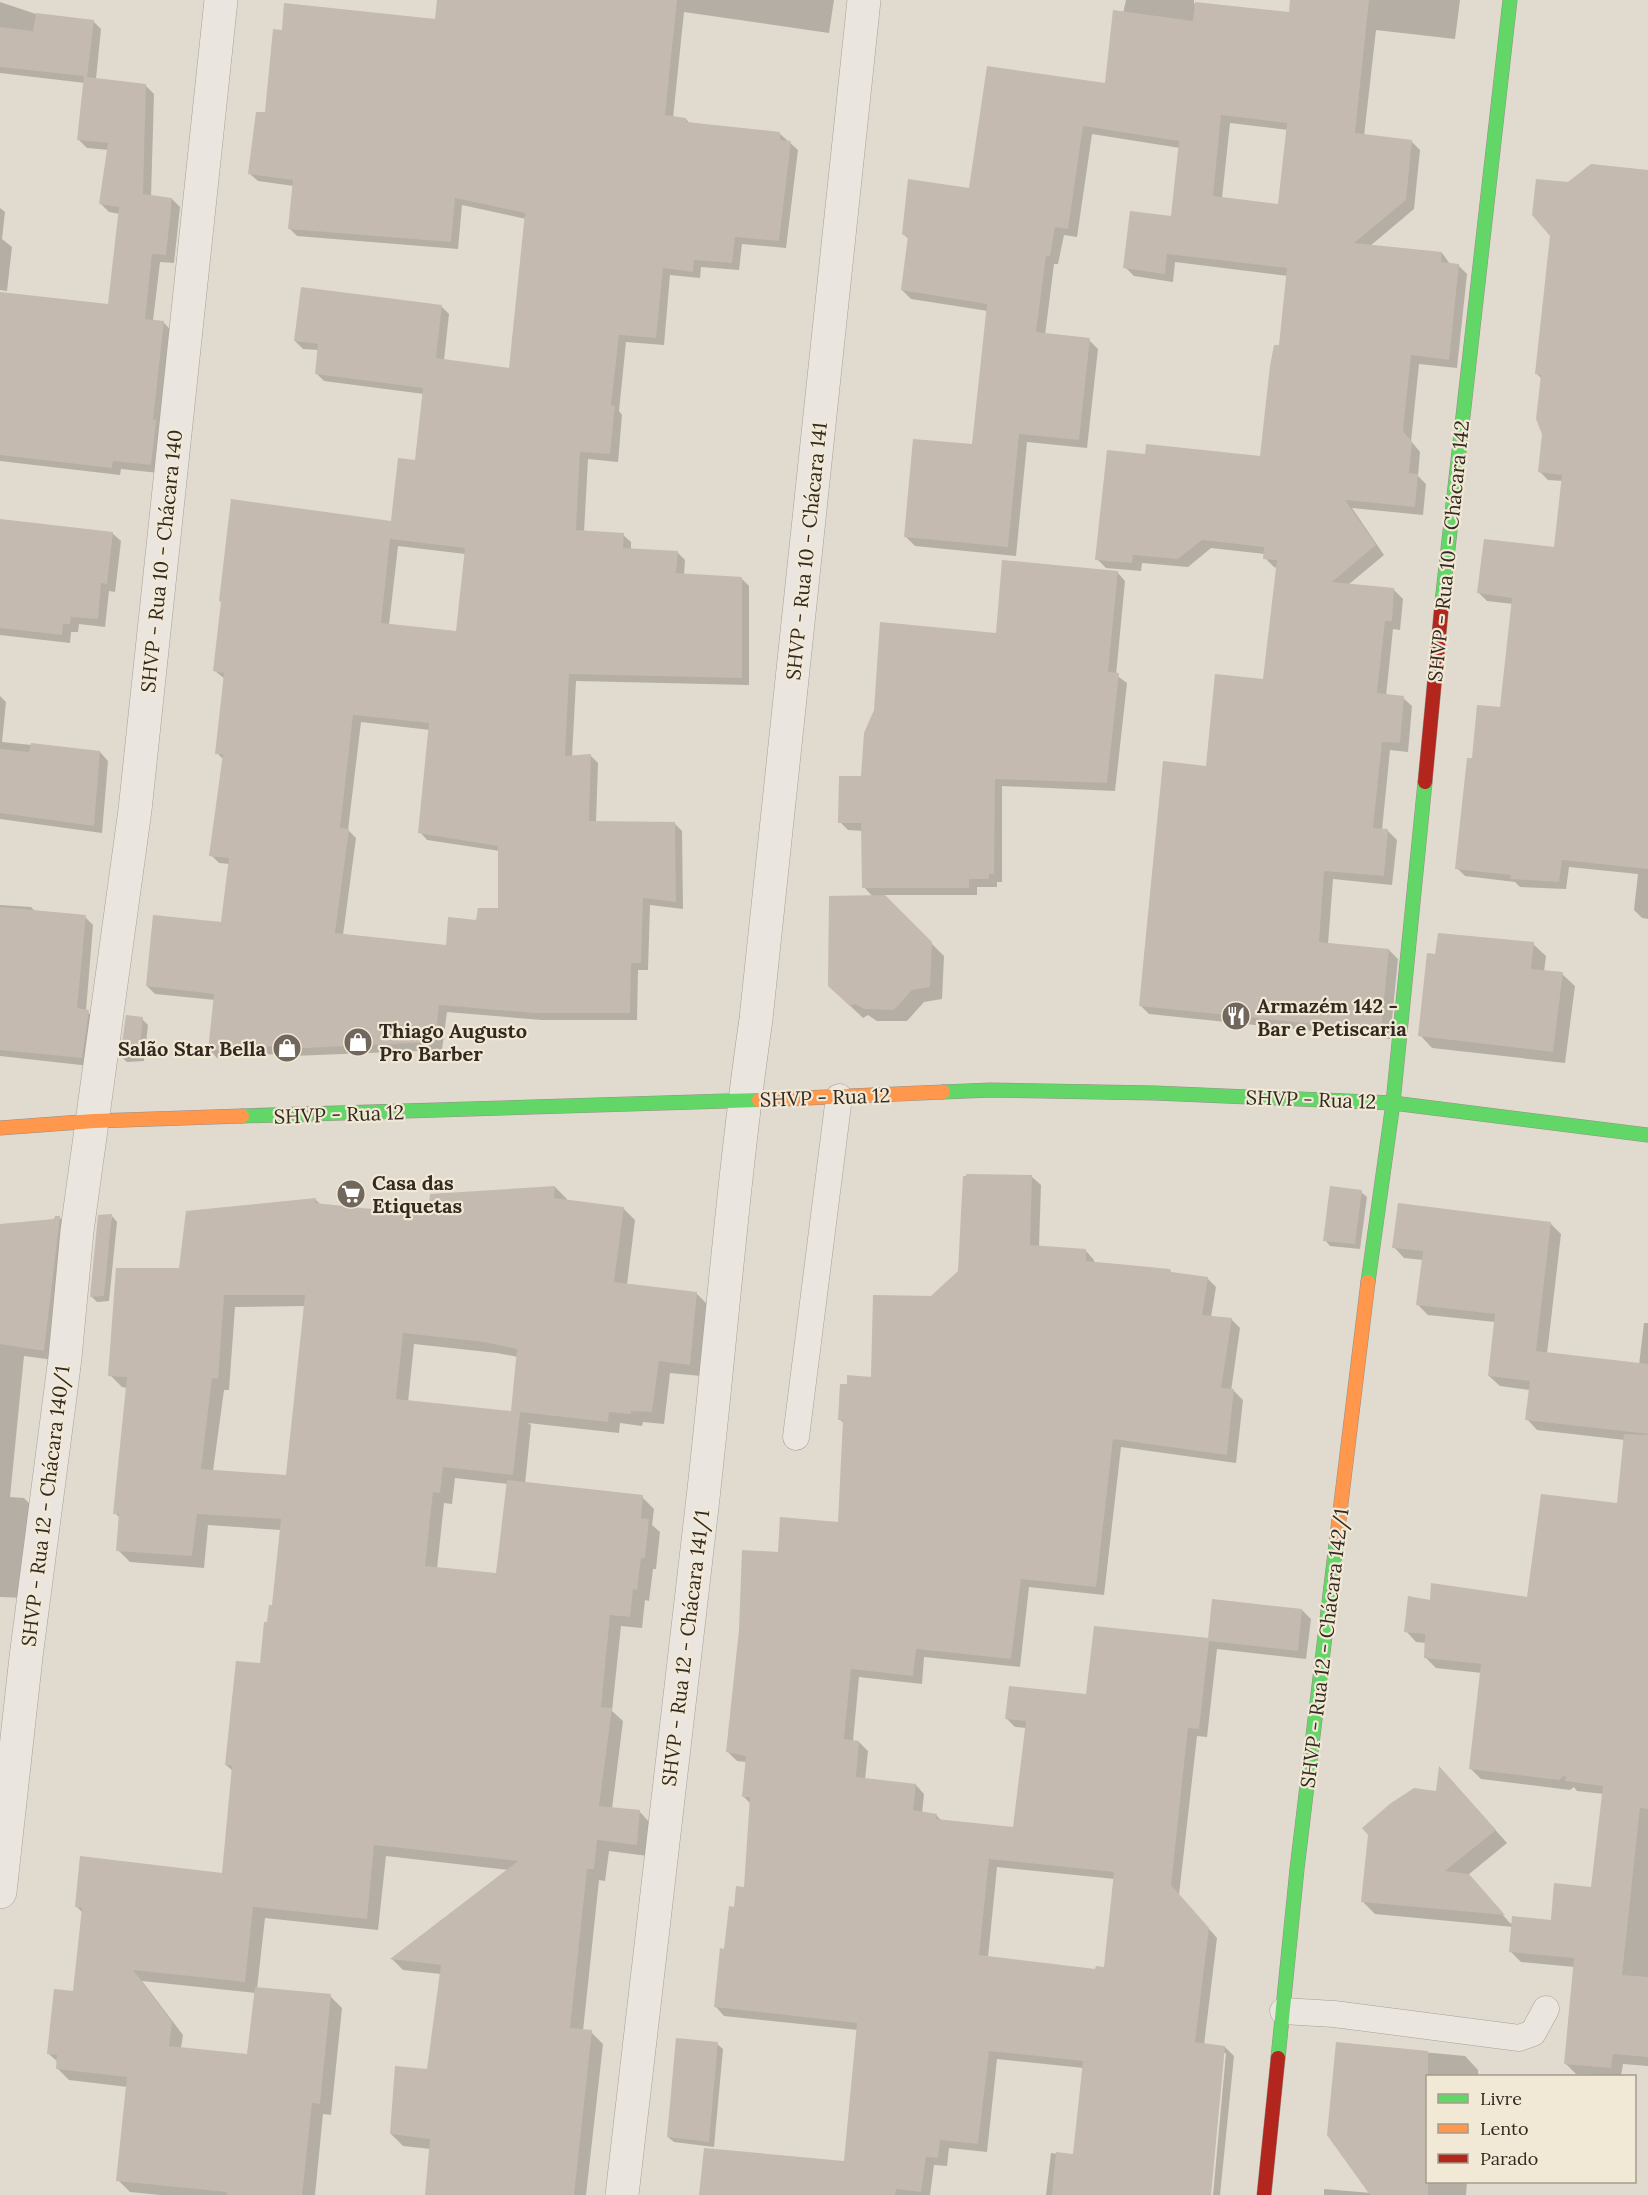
<svg xmlns="http://www.w3.org/2000/svg" width="1648" height="2195" font-family="Lora,serif">
  <style>
    .shadow { fill: #0003; fill-rule: evenodd }
    .building { fill: #c4baaf; fill-rule: evenodd }
    .lines { fill: none; stroke-linecap: round; stroke-linejoin: round }
    .lane-casing { stroke: #a6a097; stroke-width: 27 }
    .street-casing { stroke: #a6a097; stroke-width: 34 }
    .fast-casing { stroke: #968f86; stroke-width: 15 }
    .slow-casing { stroke: #968f86; stroke-width: 15 }
    .jam-casing { stroke: #968f86; stroke-width: 15 }
    .lane { stroke: #eae6df; stroke-width: 26 }
    .street { stroke: #eae6df; stroke-width: 33 }
    .fast { stroke: #63d668; stroke-width: 14 }
    .slow { stroke: #ff974d; stroke-width: 14 }
    .jam { stroke: #b3261e; stroke-width: 14 }
    .labels { text-anchor: middle; dominant-baseline: central; stroke-width: 4.5; stroke-linejoin: round; paint-order: stroke }
    .street-label { font-size: 20px; fill: #342920; stroke: #f1e8d5 }
    .poi-label { font-size: 20px; font-weight: bold; fill: #342920; stroke: #f1e8d5; text-anchor: start }
  </style>
  <rect width="100%" height="100%" fill="#e1dace"/>
  <!-- shadow -->
  <g class="shadow">
    <path d="M439,0H834L829,33L684,12L673,118L686,119L690,124L779,133L798,150L786,248L742,244L739,270L701,267L700,278L670,275L664,345L626,342L619,411L622,415L618,462L588,459L584,532L623,535L631,542V550L677,552L685,560L684,575L741,578L749,586V685L576,681L572,757L590,755L598,763L596,823H674L682,831L683,909L650,905L648,970H638L637,1020H542L447,1012L442,1050L293,1056L290,1053L217,1058L210,1050L215,1000L155,994L147,986L222,924L230,864L219,863L211,855L224,760L217,753L225,679L215,671L393,522L416,461L424,394L324,381L316,373L319,350L303,349L295,341L441,306L449,314L444,360L510,369L526,219L462,205L458,249L297,236L289,228L294,186L258,181L250,174L266,114L439,21ZM398,546L465,554L457,632L389,625ZM361,722L430,730L420,832L427,840L500,851V910L478,922L447,946L343,935L356,838L348,830Z"/>
    <path d="M1126,0H1194V4L1290,14L1292,0H1460L1455,39L1376,30L1364,136L1411,141L1420,150L1414,209L1370,246L1442,253L1450,264L1458,265L1467,274L1457,368L1419,364L1411,441L1420,452L1418,476L1426,484L1423,515L1352,508L1384,555L1348,585L1394,590L1403,599L1400,630L1393,629L1386,696L1403,698L1412,706L1408,752L1390,750L1382,830L1388,831L1397,840L1392,885L1333,879L1328,944L1389,950L1398,959L1390,1039L1149,1014L1140,1005L1207,767L1265,681L1277,568L1274,567L1265,558V554L1211,548L1188,567L1142,563L1141,571L1106,568L1097,559L1146,455L1261,457L1281,347L1288,276L1175,262L1173,282L1134,276L1125,267L1173,218L1180,148L1092,134L1077,237L1064,235L1058,264H1054L1045,335L1089,340L1098,349L1087,448L1027,442L1016,556L915,546L906,537L974,446L988,311L911,299L902,290L909,239L903,234L970,190L1107,85ZM1230,123L1288,130L1279,206L1222,198Z"/>
    <path d="M0,2L39,15L93,21L101,29L96,79L145,85L154,94L151,197L172,199L180,207L174,263L160,262L153,321L163,322L172,331L159,473L121,469L120,475L0,461V405L109,305L120,214L109,212L101,204L109,150L87,148L78,139L85,83L0,73Z"/>
    <path d="M1648,172V919L1642,918L1634,910L1638,874L1569,867L1566,889L1520,887L1515,882L1465,876L1457,868L1473,760L1501,709L1513,604L1487,601L1479,593L1555,548L1563,481L1548,480L1540,472L1544,434L1542,379L1537,374L1568,184Z"/>
    <path d="M0,208L5,212L2,239L12,247L7,291L0,290Z"/>
    <path d="M0,521L112,533L121,541L115,592L109,591L105,627L79,624L78,632H71L70,643L0,635Z"/>
    <path d="M1117,572L1125,581L1116,675L1127,683L1115,791L1002,786V882H997V887H977V895H883L944,956L942,999L924,1002L907,1021H877L868,1015L863,1018L842,998L873,897L864,887L863,831L848,830L840,822L862,778L997,634Z"/>
    <path d="M0,696L6,702L2,742L100,752L108,761L102,833L0,819Z"/>
    <path d="M0,905L31,907L36,912L85,917L93,925L86,1011L96,1020L90,1066L0,1056Z"/>
    <path d="M1533,944L1546,956L1544,972L1562,974L1575,986L1565,1063L1432,1048L1420,1035L1437,955Z"/>
    <path d="M142,1019L148,1025L144,1061L127,1062L121,1057Z"/>
    <path d="M1032,1177L1041,1185L1039,1247L1086,1251L1094,1260V1263L1207,1278L1216,1287L1211,1317L1231,1319L1240,1328L1231,1391H1234L1243,1400L1236,1463L1121,1447L1104,1595L1029,1587L1020,1667L924,1657L922,1684L859,1677L853,1741L859,1742L868,1751L865,1780L916,1785L924,1794L922,1813L936,1815L942,1821L1014,1829L1026,1728L1015,1727L1006,1718L1088,1696L1210,1639L1302,1610L1311,1619L1306,1659L1217,1649L1207,1737L1197,1736L1179,1895L1217,1938L1204,2045L1225,2047L1234,2056L1220,2195H1213L1226,2053H1223L1210,2195H1046L1051,2153L1075,2156L1084,2068L997,2059L987,2152L949,2148L947,2166L934,2165L930,2195H701L845,2162L858,2030L724,2016L716,2007L735,1909L745,1888L751,1804L743,1796L747,1762L737,1761L728,1752L779,1553L839,1524L845,1424L839,1419L849,1386L873,1378L932,1298L960,1272ZM997,1867L1115,1879L1105,1968L1097,1971L988,1957Z"/>
    <path d="M555,1187L567,1199L566,1201L623,1208L635,1220L627,1285L697,1294L709,1306L701,1376L670,1373L664,1424L643,1422L642,1426L620,1423L619,1433L528,1423L531,1425L525,1484L642,1497L654,1509L652,1525L660,1532L656,1569H653L649,1601L645,1600L642,1628L621,1626L612,1711L623,1721L612,1809L640,1812L651,1824L648,1856L609,1851L605,1881L599,1880L583,2031L591,2032L603,2044L586,2195H426L431,2149L403,2146L391,2134L428,2071L441,1974L403,1970L392,1959L509,1870L386,1856L378,1930L265,1918L257,1989L330,1996L342,2008L331,2115L323,2114L315,2195H160L130,2192L118,2180L128,2087L69,2080L57,2068L58,2062L49,2054L75,1993L83,1913L76,1906L223,1875L233,1771L226,1765L262,1665L268,1624L273,1607L281,1530L208,1525L204,1568L130,1562L118,1550L121,1519L115,1513L127,1388L122,1387L110,1375L180,1269L316,1200L321,1205L429,1217ZM306,1306L288,1477L213,1471L224,1390H229L235,1307ZM414,1344L497,1353L518,1357L513,1410L515,1413L408,1402ZM455,1478L508,1484L497,1575L437,1569L444,1503L452,1504ZM142,1981L256,1993L248,2056L181,2048L183,2035Z"/>
    <path d="M1361,1192L1367,1197L1360,1249L1330,1246L1325,1240Z"/>
    <path d="M112,1216L117,1222L109,1301L97,1302L91,1296Z"/>
    <path d="M60,1218L70,1228L54,1360L24,1356L10,1497L24,1498L35,1509L26,1598L0,1597V1225L56,1221Z"/>
    <path d="M1550,1223L1561,1234L1547,1354L1639,1365L1644,1323H1648V2066L1623,2064L1621,2076L1576,2074L1565,2063L1575,1967L1521,1962L1511,1952L1513,1927L1375,1914L1363,1902L1438,1792L1451,1780L1507,1843L1468,1875L1509,1922L1513,1925L1552,1922L1592,1888L1604,1794L1577,1791L1574,1787L1570,1790L1481,1779L1471,1769L1482,1673L1436,1668L1426,1658V1643L1416,1642L1406,1631L1431,1601L1529,1599L1618,1505L1625,1440L1537,1430L1527,1419L1530,1390L1500,1386L1489,1376L1495,1322L1428,1315L1418,1305L1423,1260L1404,1258L1394,1247Z"/>
    <path d="M717,2044L723,2049L714,2147L674,2142L668,2137Z"/>
    <path d="M1337,2044L1465,2056L1478,2070V2076H1428V2182H1467L1466,2195H1324V2189L1371,2193Z"/>
  </g>
  <!-- building -->
  <g class="building">
    <path d="M437,0H677L665,115L686,118V122L780,132V140L791,141L779,241L735,237L732,263L694,260L693,272L663,268L656,338L619,335L611,405L615,406L610,454L580,452L576,530L624,533L623,548L678,551L676,573L742,577V678L569,674L565,756L591,754L589,821L675,822L676,902L643,898L641,963H631L630,1013H534L439,1005L435,1042L284,1049L285,1045L208,1051L214,994L146,986L153,915L221,922L229,858L209,856L223,754H215L224,673L213,671L221,602L219,601L231,499L391,521L398,458L415,460L423,388L315,374L318,344L294,341L301,287L442,305L436,358L509,368L525,213L455,198L451,242L288,229L293,180L248,174L256,112H265L273,29L282,30L284,3L435,19ZM390,539L465,548L456,631L381,623ZM353,715L429,723L418,833L498,846V908H478L476,920L448,917L446,945L335,933L349,829L340,828Z"/>
    <path d="M1290,0H1369L1355,133L1412,140L1406,200L1354,243L1442,252L1441,262L1459,264L1449,360L1411,355L1403,431L1412,442L1409,473L1418,474L1415,507L1345,500L1376,545L1332,582L1394,588L1392,621H1385L1377,693L1404,696L1400,743L1382,742L1373,828L1388,829L1384,876L1324,871L1319,942L1389,949L1381,1031L1139,1006L1163,761L1206,766L1215,674L1263,679L1277,560L1263,559L1264,547L1202,540L1178,559L1133,555L1132,563L1095,560L1107,450L1145,454L1146,444L1260,456L1270,366L1274,345H1279L1287,268L1167,254L1165,274L1123,268L1130,211L1171,216L1179,141L1083,126L1068,229L1055,227L1050,256H1046L1036,332L1090,338L1079,440L1019,434L1008,547L904,537L913,439L972,444L987,304L901,290L908,236L902,234L908,179L969,188L987,66L1105,83L1113,10L1193,21L1195,2L1289,12ZM1221,115L1287,123L1278,204L1213,196Z"/>
    <path d="M36,13L94,20L87,77L146,84L143,194L172,198L166,255L152,254L145,319L164,321L153,420H156L151,465L113,461L112,468L0,455V292L108,304L119,207L99,204L108,143L77,140L84,76L0,67V27L33,31Z"/>
    <path d="M1591,164L1648,170V869L1562,860L1559,882L1510,879L1511,875L1455,869L1467,758H1472L1477,705L1500,707L1512,598L1477,593L1484,539L1554,547L1562,475L1538,472L1542,434L1536,419L1541,375L1535,374L1550,236L1532,215L1536,179L1568,182Z"/>
    <path d="M0,519L113,532L107,584L101,583L98,619L71,617L70,624H63L62,635L0,628Z"/>
    <path d="M1002,560L1118,571L1108,672L1119,673L1107,783L995,779L994,874H989V879H969V888H862L861,823H838L839,776H861L864,733L874,710L880,622L996,633Z"/>
    <path d="M31,743L100,751L94,826L0,813V749L29,752Z"/>
    <path d="M885,895L932,942L930,987L912,990L894,1010L864,1009L855,1004L850,1006L828,986L829,896Z"/>
    <path d="M0,907L86,915L77,1008L89,1010L82,1058L0,1050Z"/>
    <path d="M1438,933L1534,942L1531,969L1563,972L1553,1052L1418,1036L1427,953L1435,954Z"/>
    <path d="M126,1015L143,1017L139,1056L120,1057Z"/>
    <path d="M966,1174L1032,1175L1030,1245L1086,1249V1261L1170,1269L1171,1272L1208,1277L1202,1315L1232,1318L1221,1388L1234,1389L1227,1455L1113,1439L1096,1587L1021,1579L1011,1659L916,1649L913,1676L851,1669L844,1739L859,1741L856,1777L916,1784L913,1810L937,1814L936,1819L1013,1827L1026,1721L1005,1719L1009,1686L1086,1694L1094,1626L1208,1638L1212,1599L1302,1609L1298,1651L1209,1641L1199,1729L1188,1728L1171,1885L1209,1928L1195,2042L1225,2046L1211,2195H1052L1056,2152L1073,2154L1083,2061L989,2051L978,2144L940,2140L938,2158L926,2157L921,2192L896,2189L895,2195H699L704,2148L844,2161L857,2023L714,2007L720,1948L724,1949L729,1906L734,1907L736,1886L744,1887L750,1797H742L746,1756L726,1752L739,1630L742,1550L778,1552L780,1517L838,1522L843,1420H838L840,1384H847V1375L871,1377L873,1295L931,1296L958,1271L963,1176H966ZM989,1859L1114,1872L1104,1967L1096,1966L1095,1969L979,1955Z"/>
    <path d="M555,1186L554,1198L624,1207L614,1282L697,1292L690,1365L659,1361L652,1412L631,1411V1414L609,1412L608,1422L511,1411L517,1349L484,1342L403,1333L396,1399L520,1412L513,1475L443,1467L440,1493L433,1492L425,1566L496,1573L507,1480L643,1495L641,1518L649,1519L645,1558H641L637,1590L633,1589L630,1617L610,1615L601,1707L612,1708L599,1806L640,1810L637,1845L597,1840L594,1869H587L570,2028L592,2030L574,2195H425L430,2139L390,2134L395,2066L427,2069L441,1965L390,1959L518,1861L374,1845L367,1919L253,1907L245,1982L133,1970L172,2022L169,2046L247,2054L255,1987L331,1994L320,2104L312,2103L302,2195H227V2192L116,2181L127,2077L56,2069L57,2055L47,2054L54,1989L73,1991L82,1908L75,1907L80,1856L222,1873L232,1766L225,1765L236,1661L260,1663L264,1622H267L269,1605H272L281,1519L197,1514L192,1556L116,1551L119,1514H113L127,1377L108,1376L116,1268H179L186,1211L316,1198L315,1203L428,1215L430,1194ZM224,1295H305L286,1475L201,1469L212,1378L218,1379Z"/>
    <path d="M1330,1186L1362,1190L1355,1244L1323,1241Z"/>
    <path d="M1398,1203L1551,1222L1536,1351L1648,1364V1434L1525,1420L1530,1381L1488,1376L1495,1314L1416,1305L1423,1251L1392,1248Z"/>
    <path d="M112,1214L104,1296L90,1297L98,1215Z"/>
    <path d="M55,1216H60L44,1351L0,1344V1224L54,1219Z"/>
    <path d="M1624,1434L1648,1435V1809L1640,1808L1622,1975L1648,1977V2057L1613,2054L1611,2068L1564,2064L1574,1958L1509,1952L1512,1916L1551,1920L1554,1883L1591,1887L1603,1786L1565,1781L1566,1775L1559,1780L1469,1769L1481,1664L1424,1658L1425,1634L1404,1632L1408,1596L1430,1600L1431,1583L1527,1597L1541,1494L1617,1503Z"/>
    <path d="M1439,1766L1496,1830L1445,1871L1469,1874L1505,1915L1361,1902L1368,1835L1362,1828L1391,1803L1414,1788L1436,1791Z"/>
    <path d="M676,2038L718,2042L709,2142L667,2137Z"/>
    <path d="M1336,2042L1428,2051V2195H1370L1327,2135Z"/>
  </g>
  <g class="lines">
    <!-- lane casing -->
    <g class="lane-casing">
      <g id="lane">
        <path d="M796,1437L839,1097"/>
        <path d="M1283,2011L1334,2014L1519,2038L1533,2033L1546,2009"/>
      </g>
    </g>
    <!-- street casing -->
    <g class="street-casing">
      <g id="street">
        <path d="M0,1892L26,1657L65,1358L77,1231L135,810L221,0"/>
        <path d="M622,2195C647,1962 676,1730 703,1498C721,1338 733,1178 756,1019L864,0"/>
      </g>
    </g>
    <!-- fast casing -->
    <g class="fast-casing">
      <g id="fast">
        <path d="M1442,602L1510,0"/>
        <path d="M943,1092L991,1090L1155,1093L1393,1103L1648,1135"/>
        <path d="M242,1116L759,1100"/>
        <path d="M1368,1282L1393,1103L1425,782"/>
        <path d="M1278,2058L1297,1869L1337,1536"/>
      </g>
    </g>
    <!-- slow casing -->
    <g class="slow-casing">
      <g id="slow">
        <path d="M759,1100L943,1092"/>
        <path d="M0,1128L94,1121L242,1116"/>
        <path d="M1337,1536L1368,1282"/>
      </g>
    </g>
    <!-- jam casing -->
    <g class="jam-casing">
      <g id="jam">
        <path d="M1425,782L1442,602"/>
        <path d="M1264,2195L1278,2058"/>
      </g>
    </g>
    <!-- lane -->
    <use href="#lane" class="lane"/>
    <!-- street -->
    <use href="#street" class="street"/>
    <!-- fast -->
    <use href="#fast" class="fast"/>
    <!-- slow -->
    <use href="#slow" class="slow"/>
    <!-- jam -->
    <use href="#jam" class="jam"/>
  </g>
  <!-- icons -->
  <defs>
    <g id="restaurant-disc" transform="scale(1.5)"><circle r="9.5" fill="#71675d" stroke="#f1e8d5"/><path d="M-5-6h1v4h1v-4h1v4h1v-4h1v5L-1.5 .5V6h-2V.5L-5-1ZM5-6V6H3V1.5H1.5Q1.5-4 5-6Z" fill="#fff"/></g>
    <g id="shop-disc" transform="scale(1.5)"><circle r="9.5" fill="#71675d" stroke="#f1e8d5"/><path d="M-5-2.5h2.3a2.7 3.5 0 0 1 5.4 0H5L5.5 6h-11ZM-1.5-2.5h3a1.5 2.3 0 0 0-3 0Z" fill="#fff"/></g>
    <g id="supermarket-disc" transform="scale(1.5)"><circle r="9.5" fill="#71675d" stroke="#f1e8d5"/><path d="M-6-5.5h2.5l.6 2H6L4.5 2H-2.5L-4.4-4H-6ZM-1.5 3.2a1.3 1.3 0 1 0 .1 0ZM3 3.2a1.3 1.3 0 1 0 .1 0Z" fill="#fff"/></g>
  </defs>
  <g fill-rule="evenodd">
    <use href="#restaurant-disc" x="1236" y="1016"/>
    <use href="#shop-disc" x="358" y="1042"/>
    <use href="#shop-disc" x="287" y="1048"/>
    <use href="#supermarket-disc" x="351" y="1194"/>
  </g>
  <g class="labels">
    <!-- street labels -->
    <g class="street-label">
      <text transform="translate(806 551) rotate(-84)">SHVP - Rua 10 - Chácara 141</text>
      <text transform="translate(1448 551) rotate(-84)">SHVP - Rua 10 - Chácara 142</text>
      <text transform="translate(161 561) rotate(-84)">SHVP - Rua 10 - Chácara 140</text>
      <text transform="translate(825 1097) rotate(-2)">SHVP - Rua 12</text>
      <text transform="translate(1311 1099) rotate(2)">SHVP - Rua 12</text>
      <text transform="translate(339 1114) rotate(-2)">SHVP - Rua 12</text>
      <text transform="translate(45 1506) rotate(-83)">SHVP - Rua 12 - Chácara 140/1</text>
      <text transform="translate(685 1648) rotate(-83)">SHVP - Rua 12 - Chácara 141/1</text>
      <text transform="translate(1324 1648) rotate(-83)">SHVP - Rua 12 - Chácara 142/1</text>
    </g>
    <!-- poi labels -->
    <g class="poi-label">
      <text x="1257" y="1005">Armazém 142 -<tspan x="1257" dy="23">Bar e Petiscaria</tspan></text>
      <text x="379" y="1030">Thiago Augusto<tspan x="379" dy="23">Pro Barber</tspan></text>
      <text x="266" y="1048" text-anchor="end">Salão Star Bella</text>
      <text x="372" y="1182">Casa das<tspan x="372" dy="23">Etiquetas</tspan></text>
    </g>
  </g>
  <!-- legend -->
  <rect x="1426" y="2075" width="210" height="108" fill="#f1e8d5" stroke="#a59c8d" stroke-width="1.5"/>
  <rect x="1438" y="2094" width="30" height="9" fill="#63d668" stroke="#a59c8d" stroke-width="1.5"/>
  <text x="1480" y="2105" font-size="18" fill="#342920">Livre</text>
  <rect x="1438" y="2124" width="30" height="9" fill="#ff974d" stroke="#a59c8d" stroke-width="1.5"/>
  <text x="1480" y="2135" font-size="18" fill="#342920">Lento</text>
  <rect x="1438" y="2154" width="30" height="9" fill="#b3261e" stroke="#a59c8d" stroke-width="1.5"/>
  <text x="1480" y="2165" font-size="18" fill="#342920">Parado</text>
</svg>
